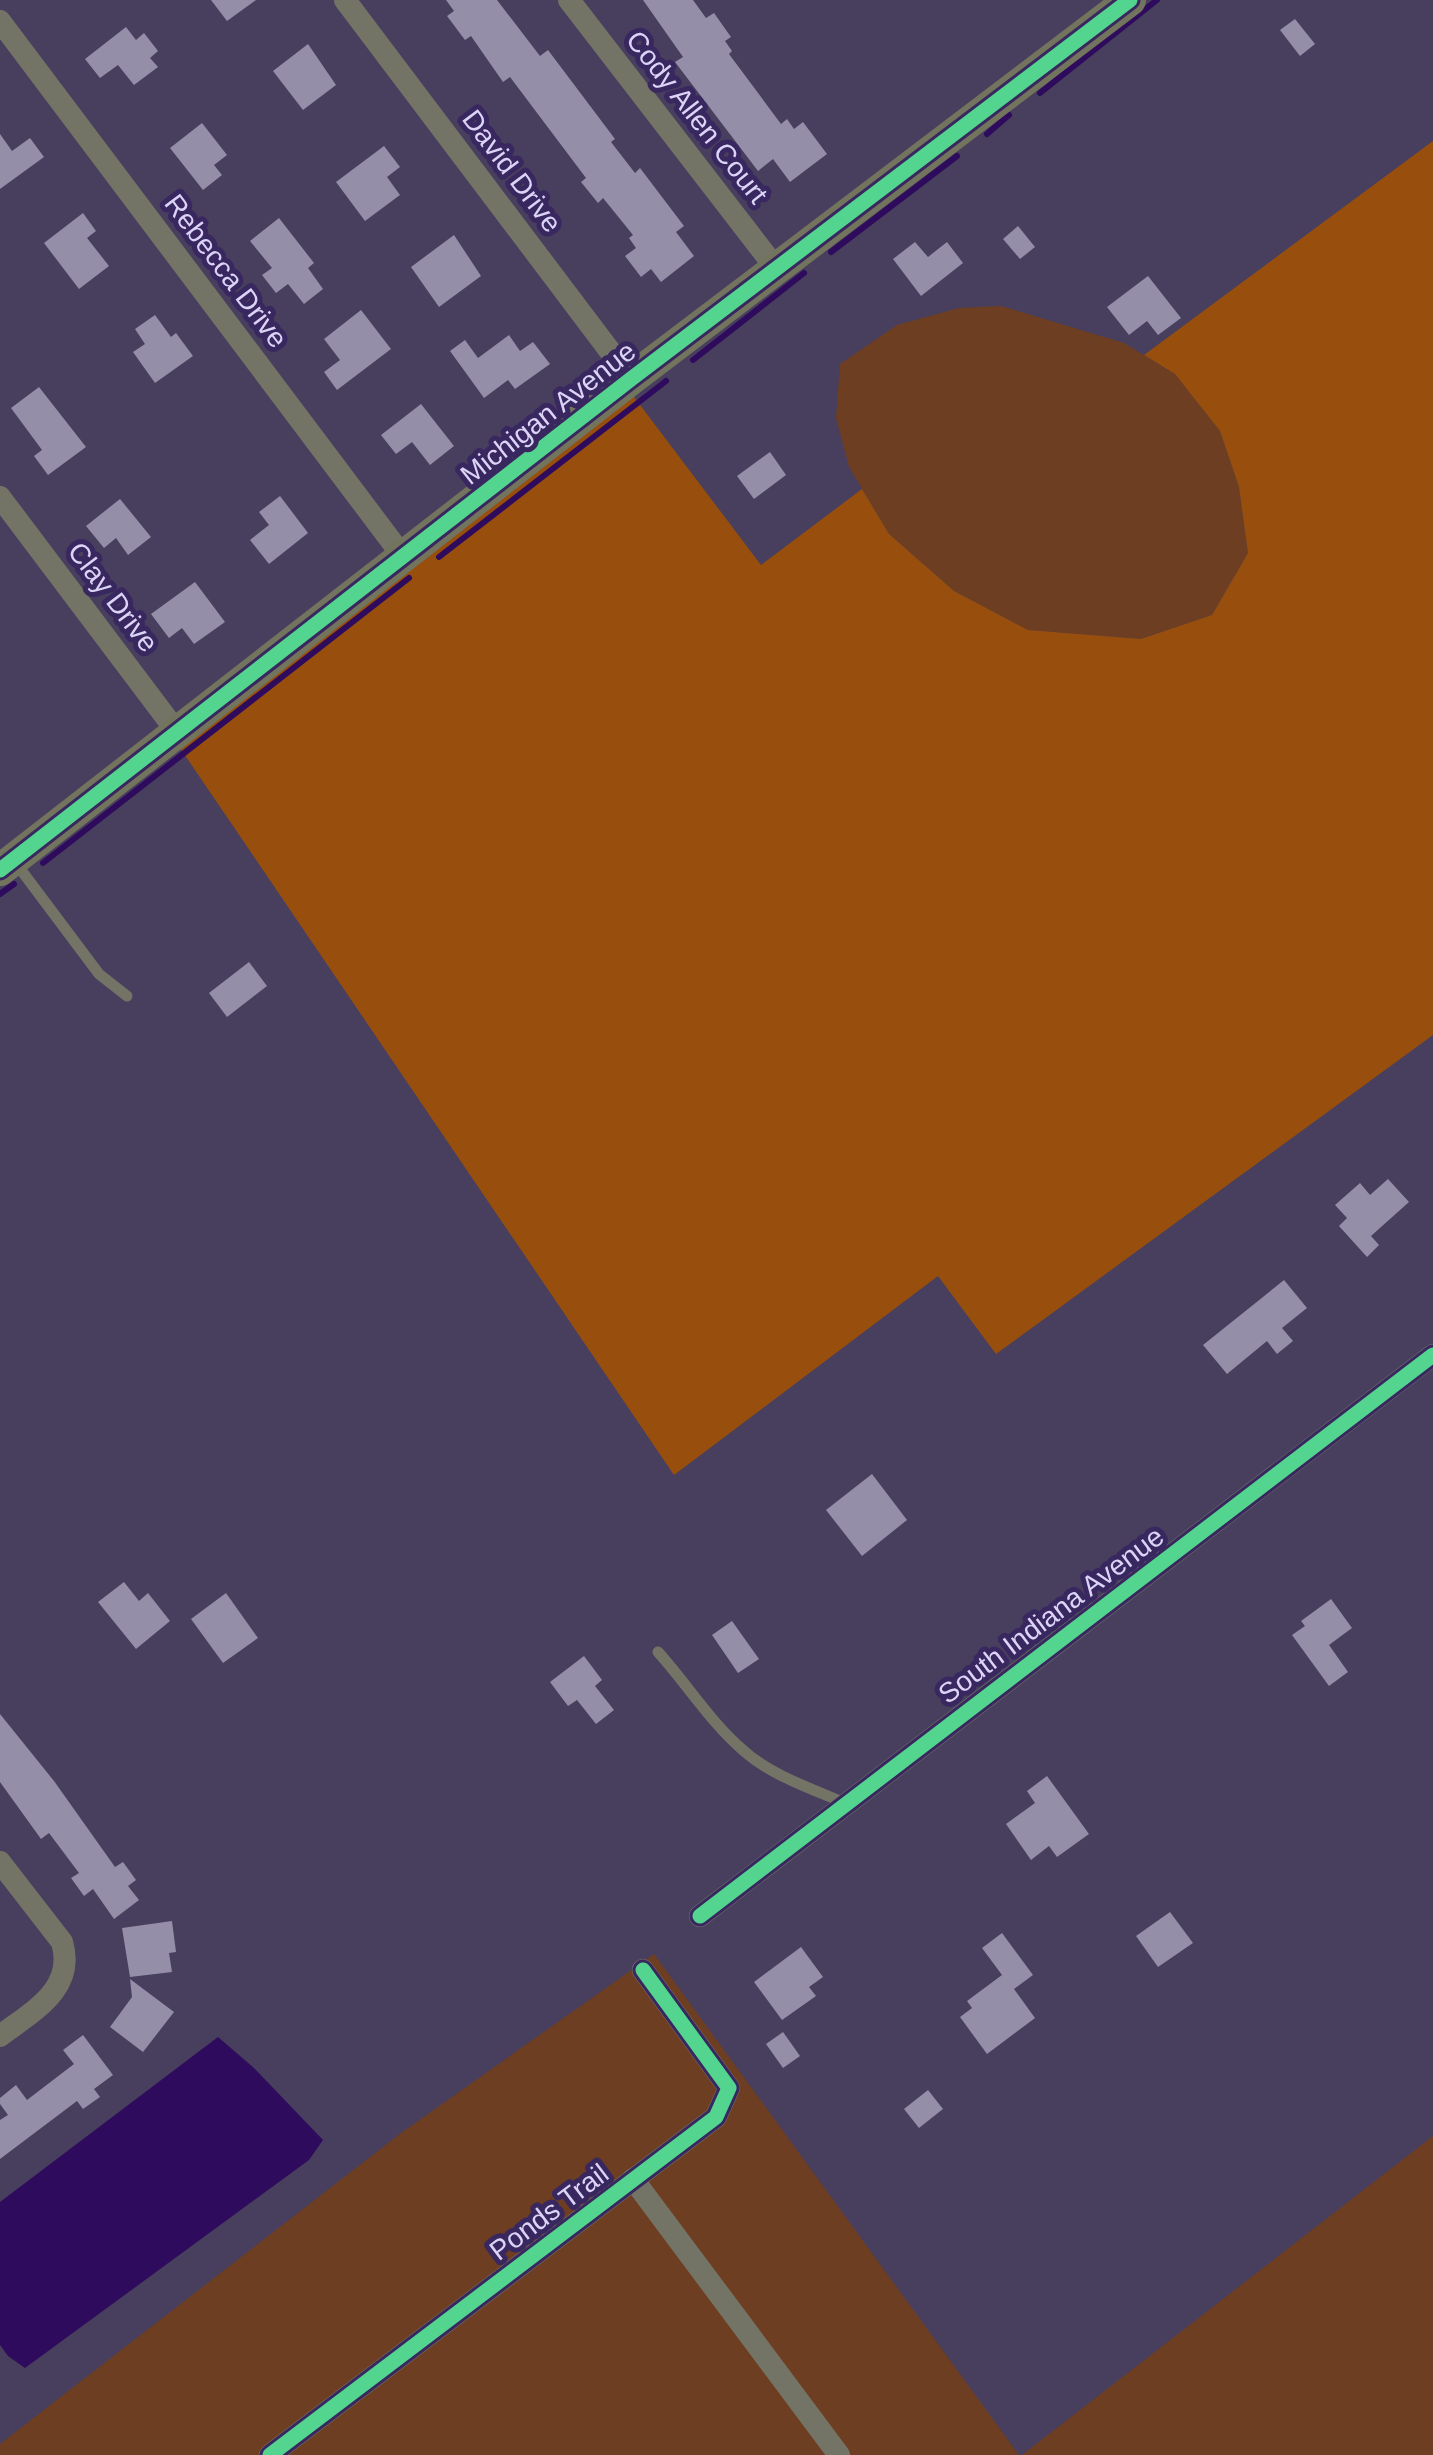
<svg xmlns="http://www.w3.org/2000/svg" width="1433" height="2455" font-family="Arial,sans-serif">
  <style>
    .green { fill: #6d3e21 }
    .forest { fill: #984f0d }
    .water { fill: #2e0b5c }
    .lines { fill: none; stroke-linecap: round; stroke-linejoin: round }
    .stream { stroke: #2e0b5c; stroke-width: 6 }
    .building { fill: #948ea9 }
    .lane { stroke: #737466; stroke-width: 11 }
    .street { stroke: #737466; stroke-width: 22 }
    .secondary { stroke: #72745d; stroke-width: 32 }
    .cycleway-casing { stroke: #38285f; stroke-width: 21 }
    .cycleway { stroke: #53d58f; stroke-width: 15 }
    .labels { text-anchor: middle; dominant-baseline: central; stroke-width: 10; stroke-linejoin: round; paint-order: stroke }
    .street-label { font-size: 28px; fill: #dbd4f7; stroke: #38285f }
  </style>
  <rect width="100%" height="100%" fill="#483f5e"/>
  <!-- green -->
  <g class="green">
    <path d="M1001,306L1124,343L1175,374L1220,431L1239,487L1248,553L1212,615L1141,639L1028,630L954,591L889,534L849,467L836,418L840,364L897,325L959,308Z"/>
    <path d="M654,1954L1019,2455H0V2444L401,2133Z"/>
    <path d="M1433,2136V2455H1022Z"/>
  </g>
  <!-- forest -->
  <path class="forest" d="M1433,141V1035L996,1354L938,1276L674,1475L178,745L631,393L761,565L862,489L889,534L954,591L1028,630L1141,639L1212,615L1248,553L1239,487L1220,431L1175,374L1144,355Z"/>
  <!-- water -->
  <path class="water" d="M218,2037L254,2068L323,2140L309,2160L25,2368L8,2356L0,2345V2202Z"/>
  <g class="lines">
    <!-- stream -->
    <g class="stream">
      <path d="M1040,93L1157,0"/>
      <path d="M987,134L1009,115"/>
      <path d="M831,252L957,156"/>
      <path d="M693,360L804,273"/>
      <path d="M439,557L666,381"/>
      <path d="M43,863L409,578"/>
      <path d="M0,894L14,884"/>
    </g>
  </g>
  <!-- building -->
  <g class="building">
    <path d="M211,0H256L227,21Z"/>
    <path d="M446,0H497L540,56L548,50L615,139L611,142L635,173L640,168L684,226L676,232L694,256L661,282L651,269L641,277L625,256L636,248L629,238L633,235L603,198L598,203L581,182L586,178L510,77L503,82L471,36L465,40L447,16L454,11Z"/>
    <path d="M643,0H693L706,18L714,13L731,37L725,41L732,51L729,54L781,124L787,119L794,129L803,122L827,154L790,182L773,159L758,171L675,62L683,57Z"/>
    <path d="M1295,19L1315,44L1300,56L1280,30Z"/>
    <path d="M126,27L136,40L144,33L158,51L150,58L158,67L134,85L118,65L100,78L85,59Z"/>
    <path d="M308,44L336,85L303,110L273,71Z"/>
    <path d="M202,123L227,155L214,165L222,175L203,190L170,148Z"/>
    <path d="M0,134L12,151L30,138L44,157L0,189Z"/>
    <path d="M384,146L400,167L387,177L400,195L365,221L336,182Z"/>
    <path d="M83,213L96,231L87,238L109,266L79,289L44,243Z"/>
    <path d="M279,218L314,263L308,268L323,289L304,304L288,284L276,293L262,275L272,268L250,241Z"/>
    <path d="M1018,226L1035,247L1020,259L1003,239Z"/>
    <path d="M454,235L481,276L439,307L411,267Z"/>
    <path d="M915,242L928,257L947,242L963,263L921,296L893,259Z"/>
    <path d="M1148,276L1181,318L1158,335L1147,321L1129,335L1107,307Z"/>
    <path d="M361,310L391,349L337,390L324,372L340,360L324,339Z"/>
    <path d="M155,315L171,337L176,333L193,356L155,383L133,352L145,344L135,329Z"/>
    <path d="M509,335L520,351L533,342L550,364L515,389L508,380L484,398L450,351L465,340L478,358Z"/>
    <path d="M39,387L86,447L48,475L34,456L42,450L11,408Z"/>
    <path d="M421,404L454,446L430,465L412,442L396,454L381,435Z"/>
    <path d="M770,452L786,475L754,499L737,476Z"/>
    <path d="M280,496L308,533L269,564L250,540L269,525L259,512Z"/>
    <path d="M120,499L151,537L128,555L116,538L104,548L86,526Z"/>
    <path d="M195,582L225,622L194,644L182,628L169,638L151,614Z"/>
    <path d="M249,962L267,986L227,1017L209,993Z"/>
    <path d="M1388,1179L1409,1202L1371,1236L1379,1245L1367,1257L1339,1226L1347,1218L1335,1205L1360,1183L1370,1195Z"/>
    <path d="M1284,1280L1307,1308L1282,1328L1293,1341L1277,1354L1267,1341L1227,1374L1203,1345Z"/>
    <path d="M872,1474L907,1520L862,1556L826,1510Z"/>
    <path d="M124,1582L139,1601L148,1593L170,1621L136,1649L98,1602Z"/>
    <path d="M226,1593L258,1638L223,1663L191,1619Z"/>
    <path d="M1331,1599L1352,1628L1329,1645L1348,1672L1329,1686L1292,1635L1305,1626L1301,1621Z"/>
    <path d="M732,1621L759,1659L738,1673L712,1635Z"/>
    <path d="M584,1656L602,1680L595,1686L614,1710L596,1724L577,1700L568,1706L550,1682Z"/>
    <path d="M0,1714L54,1781L115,1867L123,1862L136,1880L128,1886L139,1900L114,1919L93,1889L84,1896L71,1878L79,1873L49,1833L41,1839L0,1782Z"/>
    <path d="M1047,1776L1089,1834L1057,1857L1049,1846L1031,1860L1006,1824L1035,1803L1027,1791Z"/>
    <path d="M1170,1912L1193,1943L1158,1967L1136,1936Z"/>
    <path d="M172,1921L176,1952L169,1953L172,1972L130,1977L122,1928Z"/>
    <path d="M1002,1933L1033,1975L1014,1989L1035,2018L987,2054L960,2017L972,2008L967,2001L1002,1975L982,1948Z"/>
    <path d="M801,1947L823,1977L809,1987L816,1996L782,2020L754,1982Z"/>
    <path d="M130,1979L174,2012L143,2052L110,2027L132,1997Z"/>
    <path d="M783,2032L800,2056L783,2068L766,2044Z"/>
    <path d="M83,2035L113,2075L94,2089L100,2097L83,2109L77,2101L0,2159V2120L8,2115L0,2104V2098L16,2085L27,2100L74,2064L63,2050Z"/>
    <path d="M928,2090L943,2109L919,2128L904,2109Z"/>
  </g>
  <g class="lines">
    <!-- lane -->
    <g class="lane">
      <path d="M15,862L99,974L127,996"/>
      <path d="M658,1652C687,1684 711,1723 744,1751C772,1776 813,1789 847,1804"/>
    </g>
    <!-- street -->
    <g class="street">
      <path d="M345,0L631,379"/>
      <path d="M569,0L778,271"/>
      <path d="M0,21L404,558"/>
      <path d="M0,497L177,732"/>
      <path d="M0,1862L62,1942C76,1989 33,2011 0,2036"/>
      <path d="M700,1916L1433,1355"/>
      <path d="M633,2179L839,2455"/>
      <path d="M270,2455L716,2117L729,2088L643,1970"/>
    </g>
    <!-- secondary -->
    <path class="secondary" d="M0,870L631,379L1130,0"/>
    <!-- cycleway casing -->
    <g class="cycleway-casing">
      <g id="cycleway">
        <path d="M0,870L631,379L1130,0"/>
        <path d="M700,1916L1433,1355"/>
        <path d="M270,2455L716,2117L729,2088L643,1970"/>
      </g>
    </g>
    <!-- cycleway -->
    <use href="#cycleway" class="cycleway"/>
  </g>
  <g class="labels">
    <!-- street labels -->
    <g class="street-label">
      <text transform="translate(697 117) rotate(52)">Cody Allen Court</text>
      <text transform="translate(512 171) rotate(53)">David Drive</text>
      <text transform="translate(226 271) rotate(53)">Rebecca Drive</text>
      <text transform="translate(548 413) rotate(-38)">Michigan Avenue</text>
      <text transform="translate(113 597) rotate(53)">Clay Drive</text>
      <text transform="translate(1051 1615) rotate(-37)">South Indiana Avenue</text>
      <text transform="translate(549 2212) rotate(-37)">Ponds Trail</text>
    </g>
  </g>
</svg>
